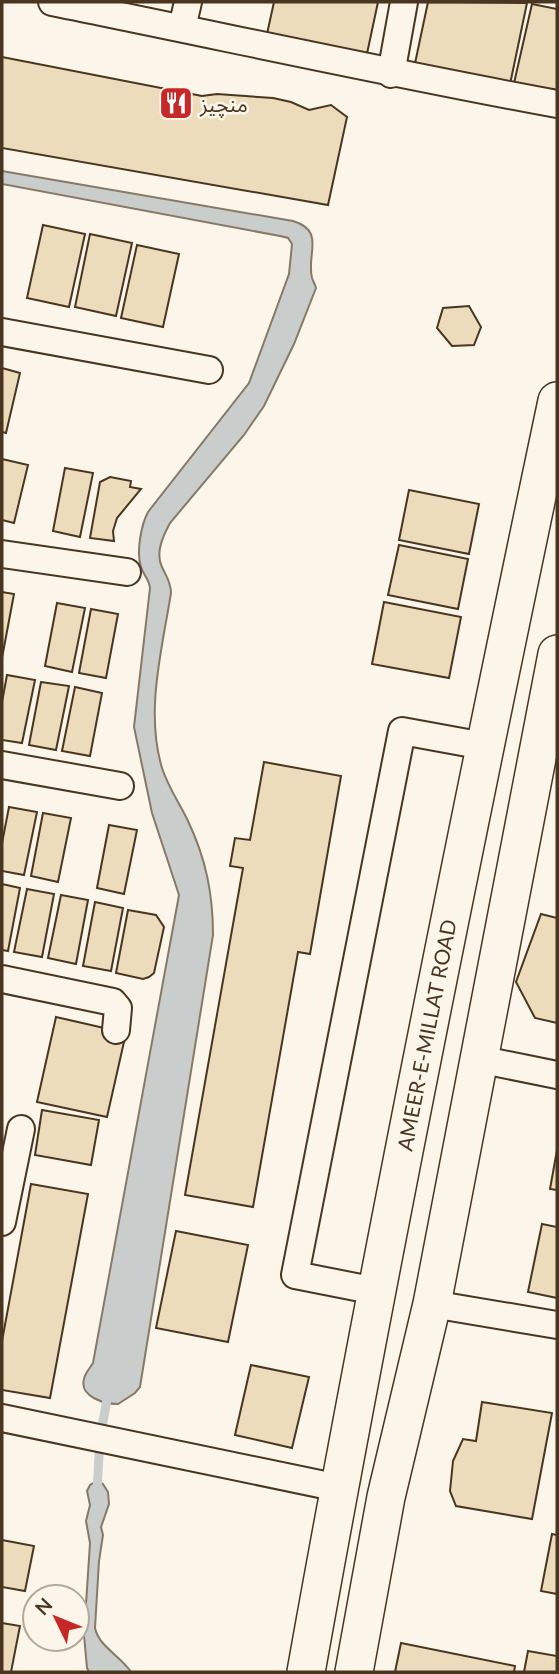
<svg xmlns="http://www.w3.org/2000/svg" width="559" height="1674" font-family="Lato,'Noto Sans Arabic',sans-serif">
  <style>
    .water { fill: #c9cecd; stroke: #887966; stroke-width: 2 }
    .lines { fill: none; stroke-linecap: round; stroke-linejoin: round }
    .stream { stroke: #c9cecd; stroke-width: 9 }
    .building { fill: #ecdcbc; stroke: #4a3520; stroke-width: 2 }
    .street-casing { stroke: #4a3520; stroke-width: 30 }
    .secondary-casing { stroke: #4a3520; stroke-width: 40 }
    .street { stroke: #fbf6e9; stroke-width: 26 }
    .secondary { stroke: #fbf6e9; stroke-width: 37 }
    .labels { text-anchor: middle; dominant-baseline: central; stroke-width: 5; stroke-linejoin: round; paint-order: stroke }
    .poi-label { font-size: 21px; fill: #4a3520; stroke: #fbf6e9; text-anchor: start }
    .street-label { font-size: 21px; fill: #4a3520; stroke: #fbf6e9 }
  </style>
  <rect width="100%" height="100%" fill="#fbf6e9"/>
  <!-- water -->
  <g class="water">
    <path d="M2,171L293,221C326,231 306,254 312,278C313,281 315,284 316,288L294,344L264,406L244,435L170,523C163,536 155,553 162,567C166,576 171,582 171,593C162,649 145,712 162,768C168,787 180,804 188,821C206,859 213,894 213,935L140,1387L135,1393L118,1404C105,1404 79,1397 84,1379C85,1373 90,1368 93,1363L179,895L152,813L134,727L150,588C149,579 144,576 141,567C136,553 141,525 148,512L249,383L289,274L292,244L288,238L280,236L2,184Z"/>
    <path d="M97,1481L103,1484L108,1492L109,1504L101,1527L103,1535L99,1561L95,1628C99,1647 121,1656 131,1672H89L87,1668L84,1635L90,1543L86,1521L90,1505L87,1491L90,1485Z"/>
  </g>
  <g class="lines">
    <!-- stream -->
    <path class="stream" d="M97,1491L100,1438L108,1394"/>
  </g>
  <!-- building -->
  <g class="building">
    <path d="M274,2H378L365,63L265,43Z"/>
    <path d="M428,2L527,3L508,94L414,68Z"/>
    <path d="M532,4L557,9V101L512,92Z"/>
    <path d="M2,57L202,96L217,94L273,98L291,102L309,110L331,105L347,117L328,205L2,148Z"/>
    <path d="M43,225L85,234L69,307L27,298Z"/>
    <path d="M90,234L132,243L116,316L75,307Z"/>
    <path d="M137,245L179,254L163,327L121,318Z"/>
    <path d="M469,306L481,327L474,345L452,346L437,328L443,308Z"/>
    <path d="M2,368L20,373L6,433L2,432Z"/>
    <path d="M2,459L28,465L14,523L2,520Z"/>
    <path d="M65,468L93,473L80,537L53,531Z"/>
    <path d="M110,477L131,481L130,487L141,489L117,518L113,531L114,541L90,538L100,482Z"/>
    <path d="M409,490L479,504L469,554L399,540Z"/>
    <path d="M399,545L468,559L458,609L388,595Z"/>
    <path d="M2,592L14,594L2,658Z"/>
    <path d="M384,602L461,617L449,678L372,664Z"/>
    <path d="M57,603L85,608L72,672L45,666Z"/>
    <path d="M91,609L118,614L106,678L79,673Z"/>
    <path d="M7,675L35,680L22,743L2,740V702Z"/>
    <path d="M41,682L69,686L56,750L29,745Z"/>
    <path d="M75,687L102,693L90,756L62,751Z"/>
    <path d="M264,762L341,776L310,954L298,952L253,1207L185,1195L243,868L230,866L235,838L250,840Z"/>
    <path d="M9,807L37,812L24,875L2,871V843Z"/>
    <path d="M43,813L71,818L58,882L31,876Z"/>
    <path d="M109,825L137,830L124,894L97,888Z"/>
    <path d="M2,884L20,888L8,951L2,950Z"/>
    <path d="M27,889L54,894L42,957L14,952Z"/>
    <path d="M61,895L88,900L76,964L48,958Z"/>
    <path d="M95,902L123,908L111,971L83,966Z"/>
    <path d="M128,910L156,915L164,927L154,973L149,977L143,979L116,973Z"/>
    <path d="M541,914L557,918V1023L535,1018L516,982Z"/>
    <path d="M56,1017L126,1033L107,1117L37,1102Z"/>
    <path d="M42,1110L99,1120L91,1165L35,1155Z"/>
    <path d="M557,1150V1190L550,1189Z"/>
    <path d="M31,1184L88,1194L50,1398L2,1390V1341Z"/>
    <path d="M542,1224L557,1227V1298L528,1292Z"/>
    <path d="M176,1231L248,1245L228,1342L156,1328Z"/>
    <path d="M251,1365L309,1377L292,1448L235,1435Z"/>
    <path d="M482,1402L552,1413L532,1519L456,1506L450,1491L453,1461L463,1439L476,1441Z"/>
    <path d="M552,1534L557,1535V1594L541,1591Z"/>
    <path d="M2,1540L34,1546L25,1591L2,1587Z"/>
    <path d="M2,1623L20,1626L11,1672H2Z"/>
    <path d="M401,1643L515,1666L514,1672H395Z"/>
    <path d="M528,1651L557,1656V1672H524Z"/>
  </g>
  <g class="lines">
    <!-- street casing -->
    <g class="street-casing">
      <g id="street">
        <path d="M52,2C221,36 388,73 557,104"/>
        <path d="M182,28L188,2"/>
        <path d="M391,74L404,2"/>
        <path d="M2,332L209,370"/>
        <path d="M2,554L127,572"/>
        <path d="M2,765L120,786"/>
        <path d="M2,979L113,1002L118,1008L116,1030"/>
        <path d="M478,1059L557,1075"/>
        <path d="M2,1222L21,1129"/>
        <path d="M376,1291L295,1275L402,731L484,746"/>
        <path d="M432,1304L557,1325"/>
        <path d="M2,1418L339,1488"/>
      </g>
    </g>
    <!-- secondary casing -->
    <g class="secondary-casing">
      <g id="secondary">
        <path d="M306,1672C382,1247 468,823 557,401"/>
        <path d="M354,1672L386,1497L432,1304L557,654"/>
      </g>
    </g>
    <!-- street -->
    <use href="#street" class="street"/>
    <!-- secondary -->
    <use href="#secondary" class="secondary"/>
  </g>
  <!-- icons -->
  <defs>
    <g id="restaurant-square" transform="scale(1.75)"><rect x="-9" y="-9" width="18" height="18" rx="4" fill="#c62828" stroke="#fbf6e9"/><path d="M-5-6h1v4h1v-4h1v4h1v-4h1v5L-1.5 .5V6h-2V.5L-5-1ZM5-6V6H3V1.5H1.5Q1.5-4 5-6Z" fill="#fff"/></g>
  </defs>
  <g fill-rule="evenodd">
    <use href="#restaurant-square" x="176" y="103"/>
  </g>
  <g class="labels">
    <!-- poi labels -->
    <g class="poi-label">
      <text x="200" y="103">منچیز</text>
    </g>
    <!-- street labels -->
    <g class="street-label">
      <text transform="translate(426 1035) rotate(-79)">AMEER-E-MILLAT ROAD</text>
    </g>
  </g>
  <!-- border -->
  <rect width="559" height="1674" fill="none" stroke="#4a3520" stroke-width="7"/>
  <!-- north arrow -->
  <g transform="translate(56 1618) rotate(313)"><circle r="33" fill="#fbf6e9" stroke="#b4a999" stroke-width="2"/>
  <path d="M0-5L12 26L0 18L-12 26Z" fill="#c62828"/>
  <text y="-10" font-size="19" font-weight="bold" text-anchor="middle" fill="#4a3520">N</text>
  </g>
</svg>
